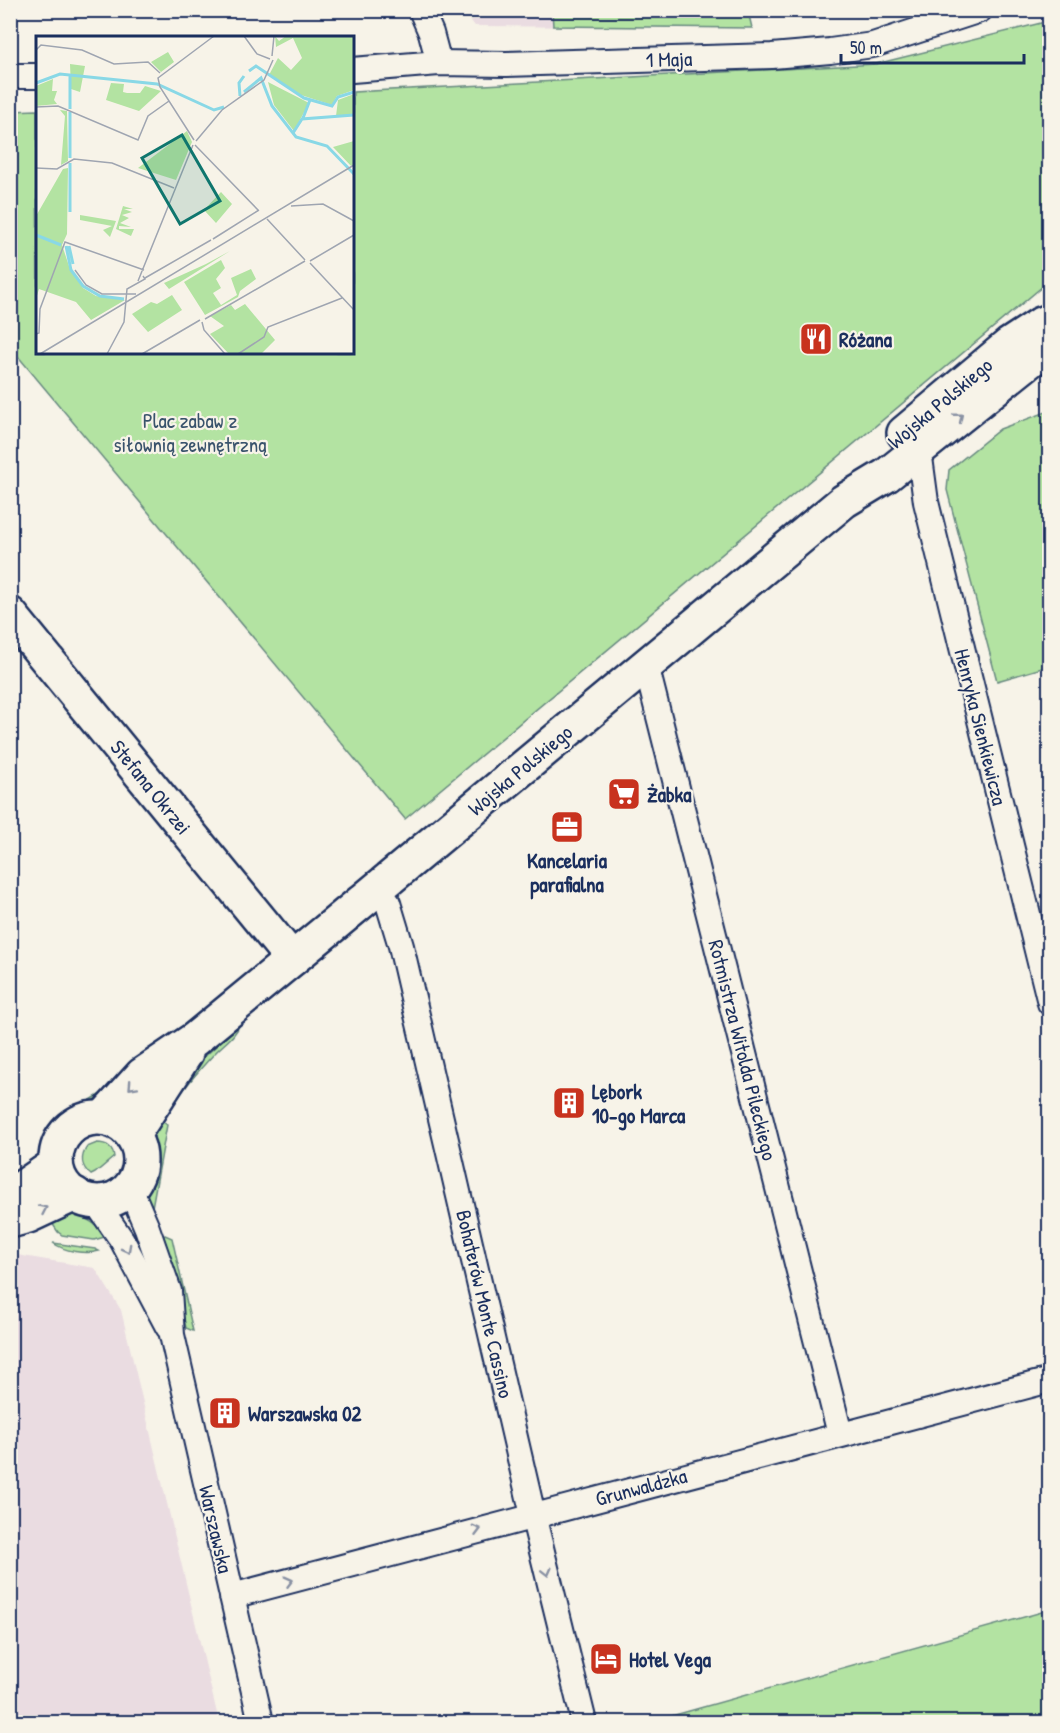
<svg xmlns="http://www.w3.org/2000/svg" width="1060" height="1733" font-family="'Patrick Hand',sans-serif">
  <style>
    .built { fill: #eadce1 }
    .green { fill: #b3e3a2; stroke: #678980; stroke-width: 1.5 }
    .lines { fill: none; stroke-linecap: round; stroke-linejoin: round }
    .street-casing { stroke: #1b2f5e; stroke-width: 28 }
    .secondary-casing { stroke: #1b2f5e; stroke-width: 38 }
    .street { stroke: #f7f3e8; stroke-width: 24 }
    .secondary { stroke: #f7f3e8; stroke-width: 33 }
    .oneway { stroke: #8991a3 }
    .labels { text-anchor: middle; dominant-baseline: central; stroke-width: 4.5; stroke-linejoin: round; paint-order: stroke }
    .street-label { font-size: 21px; fill: #1b2f5e; stroke: #f7f3e8 }
    .poi-label { font-size: 21px; font-weight: bold; fill: #1b2f5e; stroke: #f7f3e8; text-anchor: start }
    .park-label { font-size: 21px; fill: #39536c; stroke: #f7f3e8 }
    .inset-river { fill: none; stroke: #89d8e6; stroke-width: 3 }
    .inset-road { fill: none; stroke: #9fa5b1; stroke-width: 1.5 }
    .view { fill: #0f766e; fill-opacity: 0.15; stroke: #0f766e; stroke-width: 3 }
    .inset-edge { fill: none; stroke: #1b2f5e; stroke-width: 3 }
  </style>
  <rect width="100%" height="100%" fill="#f7f3e8"/>
  <filter id="ink" filterUnits="userSpaceOnUse"><feTurbulence type="fractalNoise" baseFrequency=".0167" numOctaves="2"/><feDisplacementMap in="SourceGraphic" scale="12" xChannelSelector="R" yChannelSelector="G"/><feConvolveMatrix kernelMatrix="1 2 1 2 8 2 1 2 1" color-interpolation-filters="sRGB"/></filter>
  <g filter="url(#ink)">
    <!-- built -->
    <g class="built">
      <path d="M463,11H748L752,28L475,26Z"/>
      <path d="M17,1255L95,1268L121,1310L219,1722H11L10,1259Z"/>
    </g>
    <!-- green -->
    <g class="green">
      <path d="M552,11H748L752,28L553,26Z"/>
      <path d="M1049,21V281L405,819L11,348V111L37,110L38,352H352L353,92L876,64Z"/>
      <path d="M1049,411V666L997,681L947,490L949,470L1000,429Z"/>
      <path d="M240,1024C236,1036 223,1044 215,1053C199,1070 183,1088 171,1109L162,1103L190,1070Z"/>
      <path d="M112,1087L96,1107L69,1117L56,1130H48L79,1107Z"/>
      <path d="M154,1115L167,1125L151,1213L143,1189L150,1158L148,1135Z"/>
      <path d="M97,1143C106,1143 113,1147 114,1157L95,1173L91,1175C81,1167 80,1157 87,1147Z"/>
      <path d="M61,1212C82,1215 94,1221 108,1236L94,1240L62,1235L58,1232L46,1214Z"/>
      <path d="M165,1235L172,1238L193,1331L186,1328L177,1288L159,1238Z"/>
      <path d="M53,1243L95,1249L99,1251C85,1255 64,1251 53,1243Z"/>
      <path d="M1049,1610V1722H650Z"/>
    </g>
    <g class="lines">
      <!-- street casing -->
      <g class="street-casing">
        <g id="street">
          <path d="M421,10L431,33L439,63"/>
          <path d="M352,70L439,63L506,64L772,56L830,51L873,45L980,10"/>
          <path d="M10,76H38"/>
          <path d="M919,450L926,502L1050,1003"/>
          <path d="M646,665L840,1434"/>
          <path d="M377,889L388,903L401,946L533,1515L584,1722"/>
          <path d="M130,1188L147,1228L169,1291L172,1335L261,1722"/>
          <path d="M95,1201L122,1240L168,1327"/>
          <path d="M232,1596L1050,1380"/>
        </g>
      </g>
      <!-- secondary casing -->
      <g class="secondary-casing">
        <g id="secondary">
          <path d="M904,433L1009,345L1041,324L1050,321"/>
          <path d="M10,614L292,959"/>
          <path d="M103,1118L142,1075L195,1039L336,923L844,501L887,475L1033,358L1050,349"/>
          <circle cx="98" cy="1160" r="42"/>
          <path d="M133,1135L186,1053"/>
          <path d="M10,1196L56,1164"/>
          <path d="M10,1221L28,1216L75,1194"/>
        </g>
      </g>
      <!-- street -->
      <use href="#street" class="street"/>
      <!-- secondary -->
      <use href="#secondary" class="secondary"/>
    </g>
    <!-- one-way arrows -->
    <defs><path id="oneway-chevron" d="M-2-3.5L2.5 0L-2 3.5" fill="none" stroke-width="1.6" stroke-linecap="round" stroke-linejoin="round" transform="scale(1.5)"/></defs>
    <g class="oneway">
      <use href="#oneway-chevron" transform="translate(959 417) rotate(-39)"/>
      <use href="#oneway-chevron" transform="translate(132 1086) rotate(133)"/>
      <use href="#oneway-chevron" transform="translate(43 1209) rotate(-25)"/>
      <use href="#oneway-chevron" transform="translate(127 1249) rotate(62)"/>
      <use href="#oneway-chevron" transform="translate(477 1530) rotate(-15)"/>
      <use href="#oneway-chevron" transform="translate(547 1572) rotate(76)"/>
      <use href="#oneway-chevron" transform="translate(289 1581) rotate(-15)"/>
    </g>
  </g>
  <!-- icons -->
  <defs>
    <g id="restaurant-square" transform="scale(1.725)"><rect x="-9" y="-9" width="18" height="18" rx="4" fill="#c8321e" stroke="#f7f3e8"/><path d="M-5-6h1v4h1v-4h1v4h1v-4h1v5L-1.5 .5V6h-2V.5L-5-1ZM5-6V6H3V1.5H1.5Q1.5-4 5-6Z" fill="#fff"/></g>
    <g id="supermarket-square" transform="scale(1.725)"><rect x="-9" y="-9" width="18" height="18" rx="4" fill="#c8321e" stroke="#f7f3e8"/><path d="M-6-5.5h2.5l.6 2H6L4.5 2H-2.5L-4.4-4H-6ZM-1.5 3.2a1.3 1.3 0 1 0 .1 0ZM3 3.2a1.3 1.3 0 1 0 .1 0Z" fill="#fff"/></g>
    <g id="office-square" transform="scale(1.725)"><rect x="-9" y="-9" width="18" height="18" rx="4" fill="#c8321e" stroke="#f7f3e8"/><path d="M-6-3h4V-5.5h4V-3h4V5H-6ZM-1-4.5V-3h2v-1.5ZM-6 0V1H6V0Z" fill="#fff"/></g>
    <g id="building-square" transform="scale(1.725)"><rect x="-9" y="-9" width="18" height="18" rx="4" fill="#c8321e" stroke="#f7f3e8"/><path d="M-4-6H4V6H1V3H-1V6H-4ZM-2.5-4.3h1.7v1.8h-1.7ZM.8-4.3h1.7v1.8H.8ZM-2.5-1h1.7V.8h-1.7ZM.8-1h1.7V.8H.8Z" fill="#fff"/></g>
    <g id="hotel-square" transform="scale(1.725)"><rect x="-9" y="-9" width="18" height="18" rx="4" fill="#c8321e" stroke="#f7f3e8"/><path d="M-6-4.5h1.5V1H6V5H4.5V3h-9V5H-6ZM-4 0a1.8 1.8 0 1 1 3.6 0ZM.5 0V-2.5h3Q6-2.5 6 0Z" fill="#fff"/></g>
  </defs>
  <g fill-rule="evenodd">
    <use href="#restaurant-square" x="816" y="339"/>
    <use href="#supermarket-square" x="624" y="794"/>
    <use href="#office-square" x="567" y="827"/>
    <use href="#building-square" x="569" y="1103"/>
    <use href="#building-square" x="225" y="1413"/>
    <use href="#hotel-square" x="606" y="1659"/>
  </g>
  <g class="labels">
    <!-- street labels -->
    <g class="street-label">
      <text transform="translate(669 59) rotate(-2)">1 Maja</text>
      <text transform="translate(940 403) rotate(-40)">Wojska Polskiego</text>
      <text transform="translate(981 727) rotate(76)">Henryka Sienkiewicza</text>
      <text transform="translate(520 770) rotate(-40)">Wojska Polskiego</text>
      <text transform="translate(151 787) rotate(51)">Stefana Okrzei</text>
      <text transform="translate(743 1050) rotate(76)">Rotmistrza Witolda Pileckiego</text>
      <text transform="translate(485 1304) rotate(77)">Bohaterów Monte Cassino</text>
      <text transform="translate(641 1487) rotate(-15)">Grunwaldzka</text>
      <text transform="translate(216 1529) rotate(77)">Warszawska</text>
    </g>
    <!-- poi labels -->
    <g class="poi-label">
      <text x="839" y="339">Różana</text>
      <text x="647" y="794">Żabka</text>
      <text x="567" y="860" text-anchor="middle">Kancelaria<tspan x="567" dy="24">parafialna</tspan></text>
      <text x="592" y="1091">Lębork<tspan x="592" dy="24">10-go Marca</tspan></text>
      <text x="248" y="1413">Warszawska 02</text>
      <text x="629" y="1659">Hotel Vega</text>
    </g>
    <!-- park labels -->
    <g class="park-label">
      <text x="190" y="420">Plac zabaw z<tspan x="190" dy="24">siłownią zewnętrzną</tspan></text>
    </g>
  </g>
  <!-- overview -->
  <g transform="translate(36 36)">
    <rect width="318" height="318" fill="#f7f3e8"/>
    <path d="M239,0L243,5L250,0H318V54L301,60L296,69L265,59L233,39L242,22L255,34L266,22L257,2L240,11ZM132,16L138,26L125,36L115,26ZM34,28L49,30L44,56L35,53ZM17,43L16,55H21L18,64L21,68L0,70V50ZM232,46L273,67L258,95L238,69ZM75,47L88,48L87,56L91,57H104L109,50L125,55L103,75L70,64ZM318,58V79L300,80L302,64ZM24,74L31,75L32,125L25,129L29,80ZM151,95L156,106L140,144L102,132ZM318,105V128L315,130L297,111ZM32,132L31,198L26,209L34,233L47,252L60,260L89,264L55,284L40,266L3,253L0,263V180L27,133ZM185,156L196,168L180,187L168,174ZM87,170L97,173H88L96,176L86,179L93,182L84,187L95,191L83,190V193H98L95,200L80,193ZM44,179L80,185L74,201L67,194L76,190L44,184ZM194,215L133,253L128,247L170,228ZM185,224L189,232L180,243L185,252L177,257L185,269L201,259L195,242L215,233L220,243L204,255L202,261L169,279L148,246ZM136,259L146,274L112,296L96,278L115,266L121,268ZM209,268L239,304L225,318H193L174,298L188,290L174,280L195,269L199,274Z" fill="#b3e3a2"/>
    <path class="inset-river" d="M213,35L220,30L268,62L296,70L302,61L318,56M0,47L24,38L121,48L178,74L188,71M208,56L225,42L236,70L260,101L291,110L318,138M204,60L203,47L208,40M34,73V39M267,82L274,64M257,97L266,83L318,79M34,122V76M34,176V127M0,199L25,209M30,210L35,234L47,250L64,260L88,263M33,210L37,228"/>
    <path class="inset-road" d="M208,0L221,18L234,23M0,14L5,9L46,14L78,28L112,26L124,37M236,20L238,0M0,71L22,70L102,104L112,80L133,65M158,104L124,51L122,42L178,0M160,105L186,74L228,44L237,24M159,109L222,174M0,132L21,133L38,123L76,127L138,152M255,170L287,168L318,185M231,183L269,224M177,203L223,174M274,225L318,199M274,227L318,274M39,234L50,249L66,258H100M109,242L175,204M102,245L157,109M169,283L269,225M166,286L168,294L189,318M0,298L3,297L4,273L29,206L108,234M4,318L318,129M71,318L88,286L91,253L109,243L107,240M106,318L164,284M202,318L228,301L232,291L306,262"/>
    <path class="view" d="M146,99L184,165L144,188L106,122Z"/>
    <rect width="318" height="318" class="inset-edge"/>
  </g>
  <!-- margin -->
  <rect width="1060" height="1733" fill="none" stroke="#f7f3e8" stroke-width="36"/>
  <rect x="18" y="18" width="1024" height="1697" fill="none" stroke="#1b2f5e" stroke-width="2" filter="url(#ink)"/>
  <!-- scale -->
  <path d="M841 54v9h183v-9" fill="none" stroke="#1b2f5e" stroke-width="3"/>
  <text x="850" y="54" font-size="18" fill="#1b2f5e" stroke="#f7f3e8" stroke-width="4.5" paint-order="stroke">50 m</text>
</svg>
